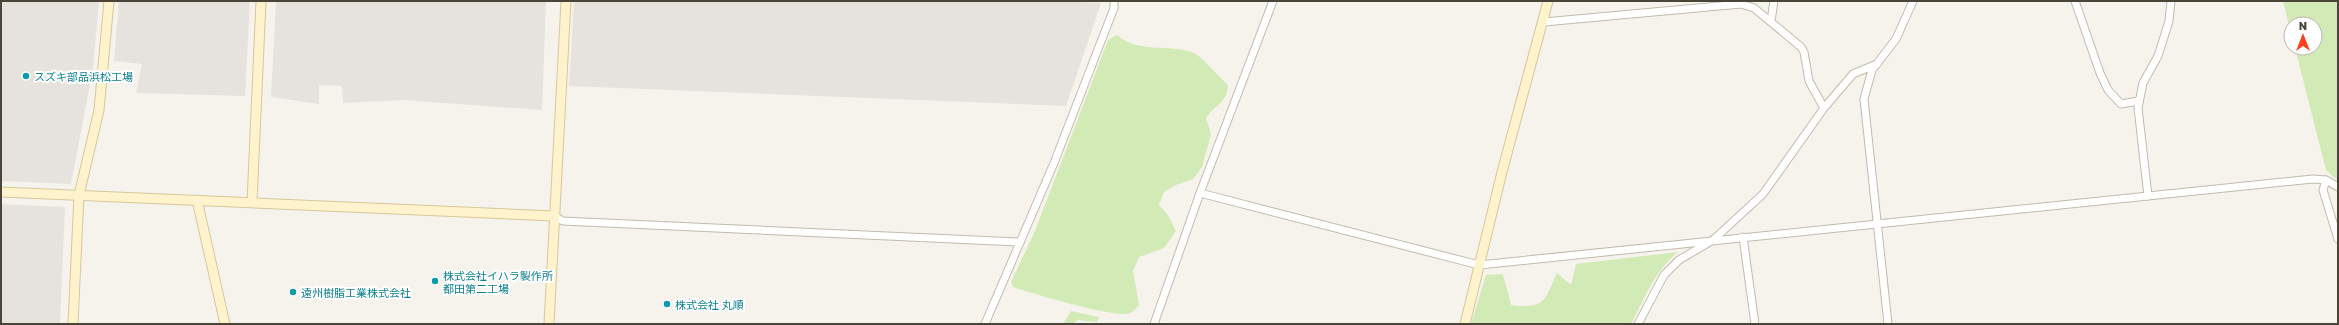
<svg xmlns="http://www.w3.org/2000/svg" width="2339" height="325" font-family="'Golos Text','Noto Sans JP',sans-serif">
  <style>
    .industrial { fill: #e6e2dd }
    .green { fill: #d2eab5 }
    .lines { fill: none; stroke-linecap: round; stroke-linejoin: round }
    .street-casing { stroke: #c2bbae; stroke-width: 9 }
    .secondary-casing { stroke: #d6c79b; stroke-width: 11 }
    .street { stroke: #fff; stroke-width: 7 }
    .secondary { stroke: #fff3cd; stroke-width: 9 }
    .culture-dot { fill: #0f9aa8; stroke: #fff; stroke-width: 1.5 }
    .labels { text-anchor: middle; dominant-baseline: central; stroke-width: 4; stroke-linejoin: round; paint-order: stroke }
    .culture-label { font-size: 11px; fill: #0d838f; stroke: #fff; text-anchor: start }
  </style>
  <rect width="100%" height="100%" fill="#f6f3ec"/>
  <!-- industrial -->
  <g class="industrial">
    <path d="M1,1H99L93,68L71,184L1,181Z"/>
    <path d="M119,1H250L245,96L136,93L142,64L114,61Z"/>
    <path d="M276,1H546L542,110L403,100L343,103L342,86L319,85V104L271,97Z"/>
    <path d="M574,1H1054L1101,3L1066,106L569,86Z"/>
    <path d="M1,204L65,207L60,324H1Z"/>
  </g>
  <!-- green -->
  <g class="green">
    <path d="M2283,1H2338V181L2326,170L2295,48H2315V24H2291V34Z"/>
    <path d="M1117,35C1138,54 1169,43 1194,53C1201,56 1221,79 1228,85C1227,103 1216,104 1206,118L1211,134L1202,167L1193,179L1176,185L1164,192L1159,205L1168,215L1176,231L1164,248L1139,257L1133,271L1139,305C1137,307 1133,312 1130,313C1116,319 1032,293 1013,287L1011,282L1035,231L1108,40Z"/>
    <path d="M1678,252C1655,270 1645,298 1631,324H1471L1486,275L1503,274L1511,305C1545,309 1544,302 1557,273L1571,285L1576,264Z"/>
    <path d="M1071,311L1099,317L1097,322L1078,320L1072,324H1063Z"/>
  </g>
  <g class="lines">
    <!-- street casing -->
    <g class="street-casing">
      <g id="street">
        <path d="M2075,1L2100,73L2108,90L2121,104L2139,101"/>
        <path d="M1771,21L1774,1"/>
        <path d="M1544,22L1741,4L1754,8L1801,47L1804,52L1809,81L1824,108"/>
        <path d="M2326,180L2323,190L2338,239"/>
        <path d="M1200,193L1479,265L2313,179L2326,180L2338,187"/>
        <path d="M2148,196L2138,108L2143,83L2158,56L2169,21L2171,1"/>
        <path d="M554,216L563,221L1020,242"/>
        <path d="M1743,237L1755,324"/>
        <path d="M985,324L1054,163L1114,8V1"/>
        <path d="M1154,324L1200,193L1273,1"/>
        <path d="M1638,324L1664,275L1679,260L1713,240L1763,194L1824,108L1853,74L1877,64"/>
        <path d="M1888,324L1864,99L1872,70L1896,39L1913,1"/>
      </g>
    </g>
    <!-- secondary casing -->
    <g class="secondary-casing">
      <g id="secondary">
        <path d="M1,192L554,216"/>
        <path d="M197,200L225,324"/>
        <path d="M252,202L261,1"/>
        <path d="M73,324L79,195L99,110L109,1"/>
        <path d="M549,324L566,1"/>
        <path d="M1465,324L1502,172L1548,1"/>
      </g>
    </g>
    <!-- street -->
    <use href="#street" class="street"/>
    <!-- secondary -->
    <use href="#secondary" class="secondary"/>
  </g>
  <!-- markers -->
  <g class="culture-dot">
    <circle cx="26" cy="76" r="4"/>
    <circle cx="435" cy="281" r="4"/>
    <circle cx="293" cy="292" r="4"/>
    <circle cx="667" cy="304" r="4"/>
  </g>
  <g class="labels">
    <!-- culture labels -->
    <g class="culture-label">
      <text x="34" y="76">スズキ部品浜松工場</text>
      <text x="443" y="275">株式会社イハラ製作所<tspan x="443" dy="13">都田第二工場</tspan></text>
      <text x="301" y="292">遠州樹脂工業株式会社</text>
      <text x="675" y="304">株式会社 丸順</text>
    </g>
  </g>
  <!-- border -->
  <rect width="2339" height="325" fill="none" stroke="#4b4439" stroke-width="4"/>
  <!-- north arrow -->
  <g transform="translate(2303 36)"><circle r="19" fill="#ffffff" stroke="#b7b4b0"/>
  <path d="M0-3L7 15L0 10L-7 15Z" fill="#fc3f1d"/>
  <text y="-6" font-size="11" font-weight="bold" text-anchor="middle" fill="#4b4439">N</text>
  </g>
</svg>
